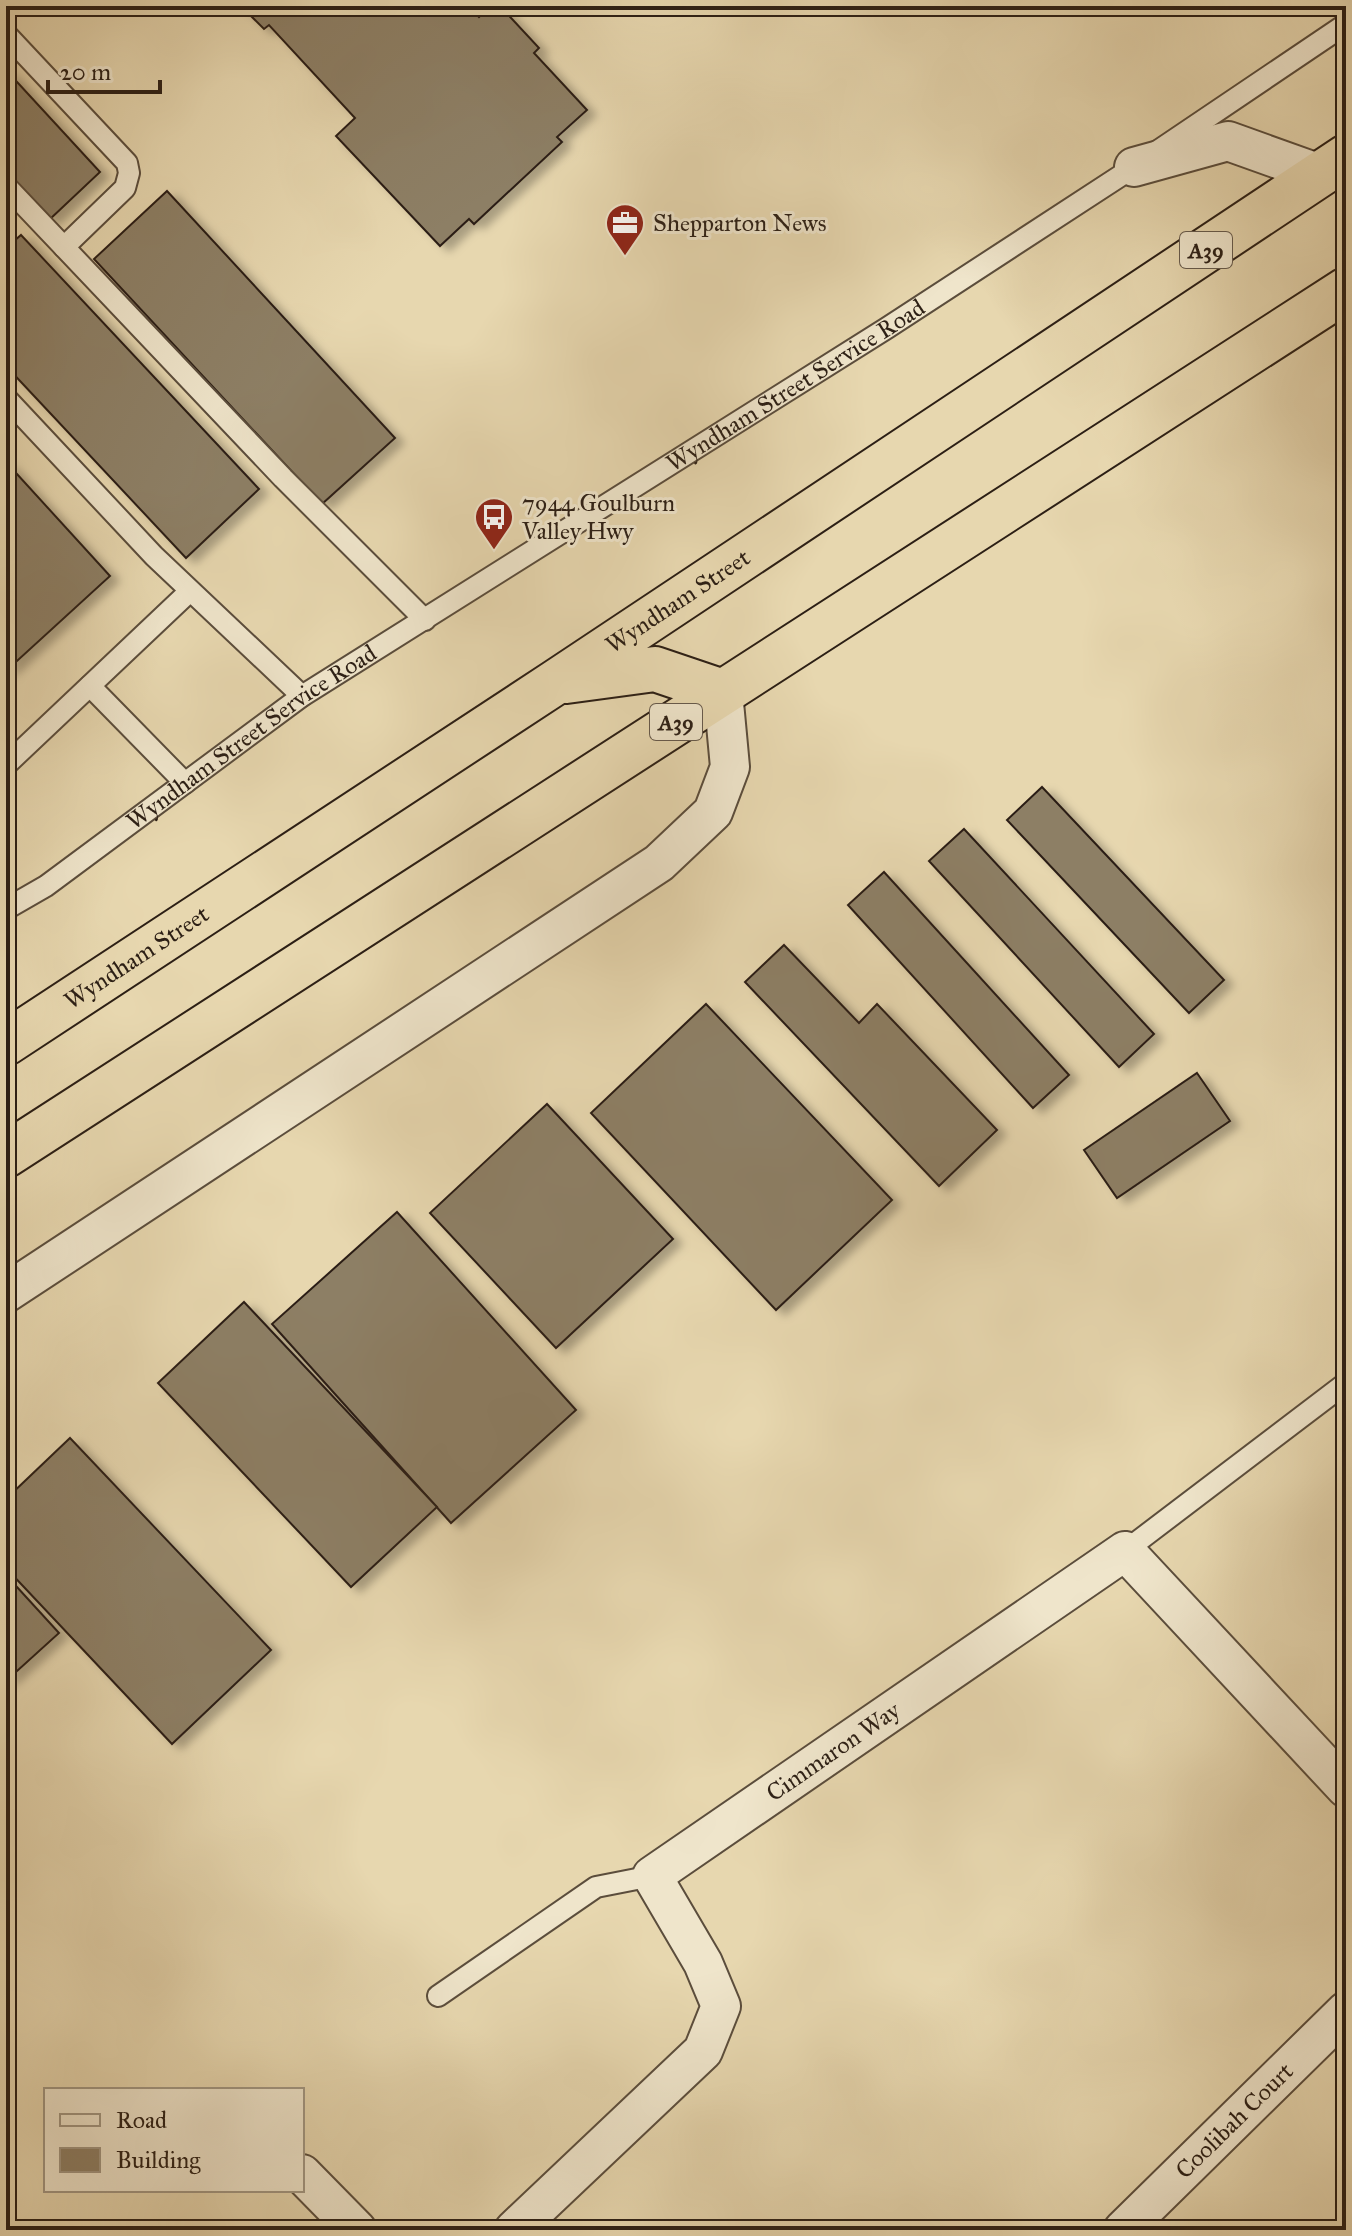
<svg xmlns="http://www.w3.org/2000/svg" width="1352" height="2236" font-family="'IM FELL Great Primer',serif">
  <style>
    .building { fill: #8d7f65; stroke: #2c1f15; stroke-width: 2; filter: url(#shadow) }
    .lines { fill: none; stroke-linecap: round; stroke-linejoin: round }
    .lane-casing { stroke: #5b4d3c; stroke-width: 24 }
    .street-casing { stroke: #5b4d3c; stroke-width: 42 }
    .highway-casing { stroke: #2c1f15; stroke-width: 48 }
    .lane { stroke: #efe5cb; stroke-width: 20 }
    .street { stroke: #efe5cb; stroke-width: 38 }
    .highway { stroke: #e7d7af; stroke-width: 44 }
    .labels { text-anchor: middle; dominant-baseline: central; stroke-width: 6; stroke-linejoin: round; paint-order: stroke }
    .shield { fill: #efe5cb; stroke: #665a4c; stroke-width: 2 }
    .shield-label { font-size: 22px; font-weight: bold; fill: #2c1f15 }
    .poi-label { font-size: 24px; fill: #2c1f15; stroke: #efe5cb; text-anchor: start }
    .street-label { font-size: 24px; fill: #2c1f15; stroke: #efe5cb }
  </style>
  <defs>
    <filter id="shadow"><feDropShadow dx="9" dy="5" stdDeviation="4" flood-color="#0004"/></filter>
  </defs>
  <rect width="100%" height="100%" fill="#e7d7af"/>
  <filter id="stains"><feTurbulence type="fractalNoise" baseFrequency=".0025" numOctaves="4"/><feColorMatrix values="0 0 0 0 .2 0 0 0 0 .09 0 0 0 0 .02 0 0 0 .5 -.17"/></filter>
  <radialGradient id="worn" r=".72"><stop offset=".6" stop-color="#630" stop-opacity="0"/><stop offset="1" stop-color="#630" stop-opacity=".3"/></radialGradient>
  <!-- building -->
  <g class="building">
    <path d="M241,6H469L479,17L490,6H500L539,48L534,53L587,110L557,137L562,142L474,224L469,219L440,246L336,136L355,118L269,25L264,29Z"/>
    <path d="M6,70L100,172L49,220L6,173Z"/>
    <path d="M167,191L395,438L322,504L94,259Z"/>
    <path d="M21,235L259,489L186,558L6,366V248Z"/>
    <path d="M6,462L110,576L6,671Z"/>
    <path d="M1042,787L1224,980L1189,1013L1007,820Z"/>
    <path d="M964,829L1154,1034L1119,1067L929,861Z"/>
    <path d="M884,872L1069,1075L1033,1108L848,905Z"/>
    <path d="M784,945L859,1023L877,1004L997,1130L939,1186L745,982Z"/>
    <path d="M706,1004L892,1200L776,1310L591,1113Z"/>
    <path d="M1197,1073L1230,1121L1117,1198L1084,1150Z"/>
    <path d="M547,1104L673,1239L556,1348L430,1213Z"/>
    <path d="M397,1212L576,1410L451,1523L272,1324Z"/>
    <path d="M244,1302L437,1507L351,1587L158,1383Z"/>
    <path d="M70,1438L271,1650L172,1744L6,1568V1499Z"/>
    <path d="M6,1575L59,1633L6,1681Z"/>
  </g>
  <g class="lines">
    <!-- lane casing -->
    <g class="lane-casing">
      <g id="lane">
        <path d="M6,34L127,163L129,173L125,188L64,247"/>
        <path d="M6,186L283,478L425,620"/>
        <path d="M6,398L154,556L302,696"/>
        <path d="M90,686L185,783"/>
        <path d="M6,765L190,591"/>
        <path id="s1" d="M6,909L46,886L302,696L887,328L1134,167L1346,24"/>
        <path d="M1125,1551L1346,1383"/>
        <path d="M438,1996L596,1887L652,1876"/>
      </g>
    </g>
    <!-- street casing -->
    <g class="street-casing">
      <g id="street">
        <path d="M1134,167L1228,141L1320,174"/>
        <path d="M6,1293L659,863L713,812L730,767L723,692"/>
        <path d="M302,2174L357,2230"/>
        <path id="s2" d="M514,2230L703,2051L721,2006L703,1963L652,1876L1125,1551L1346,1788"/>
        <path id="s3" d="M1123,2230L1346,2011"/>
      </g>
    </g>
    <!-- highway casing -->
    <g class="highway-casing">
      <g id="highway">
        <path d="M566,681L655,669L723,692"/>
        <path id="s4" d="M6,1043L556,682L1346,157"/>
        <path d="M6,1155L1346,290"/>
      </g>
    </g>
    <!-- lane -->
    <use href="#lane" class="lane"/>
    <!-- street -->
    <use href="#street" class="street"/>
    <!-- highway -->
    <use href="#highway" class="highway"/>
  </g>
  <!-- icons -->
  <defs>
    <g id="office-pin" transform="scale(2)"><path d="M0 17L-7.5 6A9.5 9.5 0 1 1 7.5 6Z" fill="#8f2418" stroke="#efe5cb"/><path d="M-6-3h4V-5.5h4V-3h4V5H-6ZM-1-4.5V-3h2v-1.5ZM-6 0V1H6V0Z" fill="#fff"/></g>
    <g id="bus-pin" transform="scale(2)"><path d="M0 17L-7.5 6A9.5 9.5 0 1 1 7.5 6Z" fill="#8f2418" stroke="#efe5cb"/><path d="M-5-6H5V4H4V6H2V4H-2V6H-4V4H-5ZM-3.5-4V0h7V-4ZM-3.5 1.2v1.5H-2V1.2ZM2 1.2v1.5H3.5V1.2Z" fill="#fff"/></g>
  </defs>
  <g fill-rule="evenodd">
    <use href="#office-pin" x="625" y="223"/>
    <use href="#bus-pin" x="494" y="517"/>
  </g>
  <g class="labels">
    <!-- shield labels -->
    <g class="shield">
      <rect x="1180" y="232" width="52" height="36" rx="6"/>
      <rect x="650" y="704" width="52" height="36" rx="6"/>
    </g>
    <g class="shield-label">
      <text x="1206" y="250">A39</text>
      <text x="676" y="722">A39</text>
    </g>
    <!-- poi labels -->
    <g class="poi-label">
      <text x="653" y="223">Shepparton News</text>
      <text x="522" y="503">7944 Goulburn<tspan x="522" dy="28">Valley Hwy</tspan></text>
    </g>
    <!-- street labels -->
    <g class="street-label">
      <text stroke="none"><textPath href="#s1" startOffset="948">Wyndham Street Service Road</textPath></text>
      <text stroke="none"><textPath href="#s4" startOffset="804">Wyndham Street</textPath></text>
      <text stroke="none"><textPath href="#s1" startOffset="300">Wyndham Street Service Road</textPath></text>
      <text stroke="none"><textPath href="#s4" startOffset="156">Wyndham Street</textPath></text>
      <text stroke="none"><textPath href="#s2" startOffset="676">Cimmaron Way</textPath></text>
      <text stroke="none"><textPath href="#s3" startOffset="156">Coolibah Court</textPath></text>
    </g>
  </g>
  <!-- margin -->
  <rect width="1352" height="2236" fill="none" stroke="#e7d7af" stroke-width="32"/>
  <rect x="8" y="8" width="1336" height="2220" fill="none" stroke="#2c1f15" stroke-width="4"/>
  <rect x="16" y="16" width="1320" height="2204" fill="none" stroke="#2c1f15" stroke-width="2"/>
  <!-- legend -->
  <rect x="44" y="2088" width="260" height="104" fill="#efe5cb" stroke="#a19682" stroke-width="2"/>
  <rect x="60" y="2114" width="40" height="12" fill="#efe5cb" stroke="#a19682" stroke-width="2"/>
  <text x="116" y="2128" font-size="24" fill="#2c1f15">Road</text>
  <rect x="60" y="2148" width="40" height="24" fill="#8d7f65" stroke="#a19682" stroke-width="2"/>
  <text x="116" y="2168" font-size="24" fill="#2c1f15">Building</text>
  <!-- scale -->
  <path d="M48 80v12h112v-12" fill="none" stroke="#2c1f15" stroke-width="4"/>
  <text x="60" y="80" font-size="24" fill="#2c1f15" stroke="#efe5cb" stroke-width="6" paint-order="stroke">20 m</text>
  <rect width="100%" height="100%" filter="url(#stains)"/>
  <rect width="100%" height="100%" fill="url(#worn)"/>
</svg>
